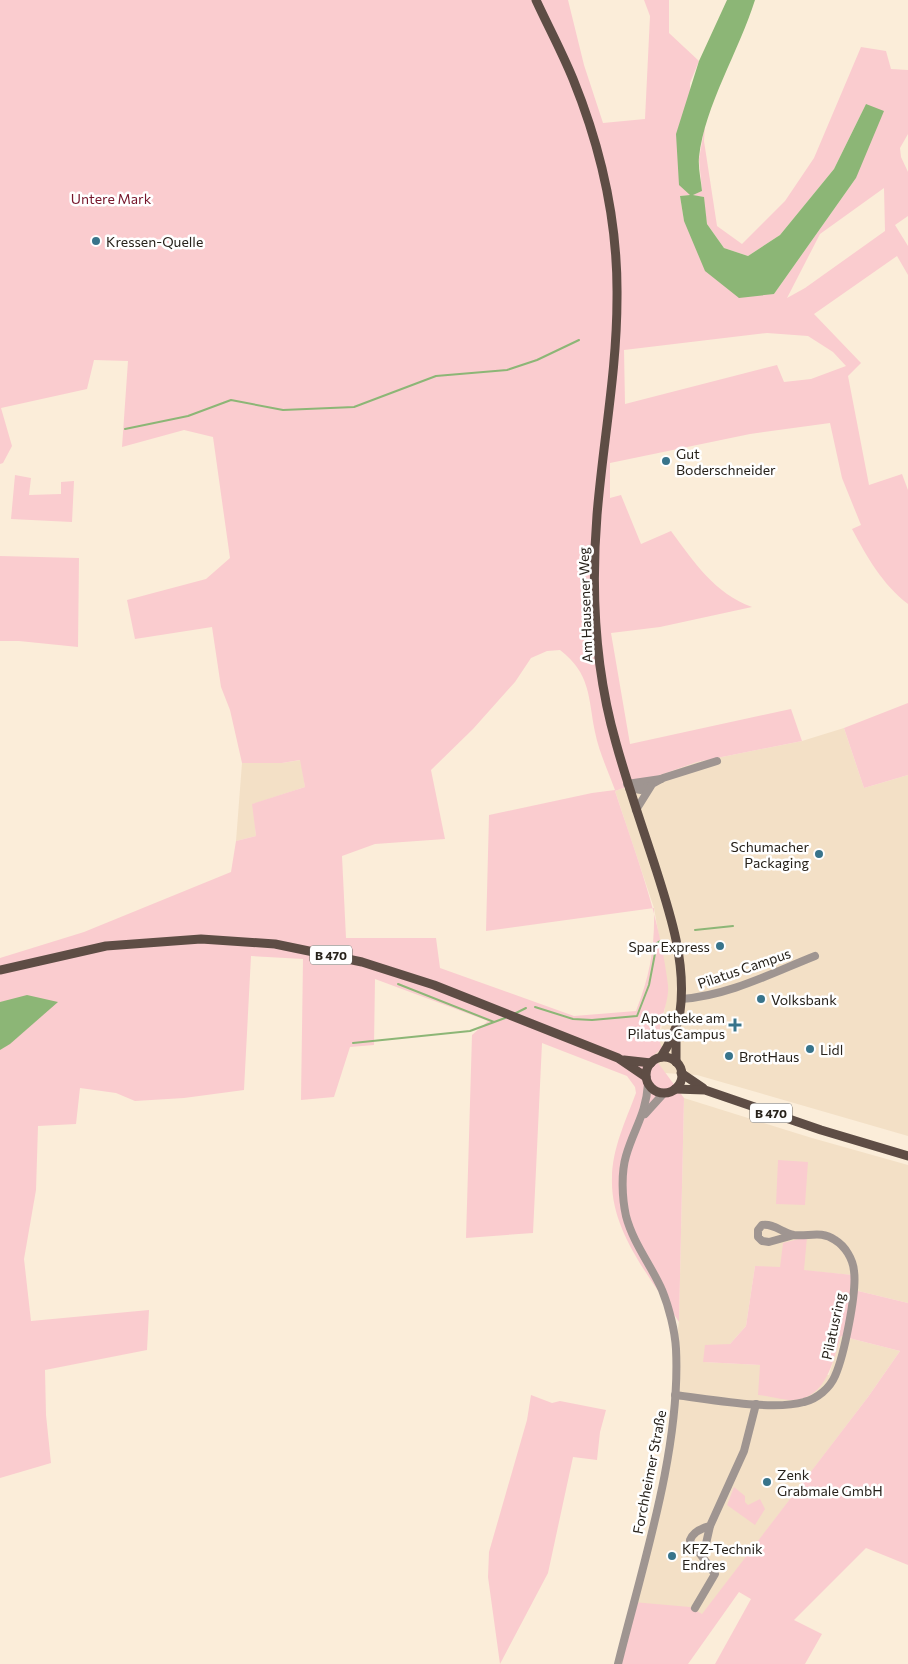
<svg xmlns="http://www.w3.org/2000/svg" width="908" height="1664" font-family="Commissioner,sans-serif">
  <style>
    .built { fill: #f3e0c6 }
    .green { fill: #facccf; fill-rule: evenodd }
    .water { fill: #8cb676 }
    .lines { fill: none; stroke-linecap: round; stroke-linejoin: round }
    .stream { stroke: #8cb676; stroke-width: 2 }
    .minor { stroke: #9f9591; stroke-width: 8 }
    .major { stroke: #5e4d45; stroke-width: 9 }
    .poi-dot { fill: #38748b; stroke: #fff; stroke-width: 2 }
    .labels { text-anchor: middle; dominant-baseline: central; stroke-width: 5; stroke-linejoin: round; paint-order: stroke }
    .shield { fill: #fff; stroke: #68645f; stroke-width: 1 }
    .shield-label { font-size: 12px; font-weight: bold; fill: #27221b }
    .park-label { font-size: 14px; fill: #76162b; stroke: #fff }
    .poi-label { font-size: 14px; fill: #27221b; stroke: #fff; text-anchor: start }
    .street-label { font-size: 14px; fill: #27221b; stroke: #fff }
  </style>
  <rect width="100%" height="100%" fill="#fbedd9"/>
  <!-- built -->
  <g class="built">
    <path d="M844,728L864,788L908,775V1136L697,1075L664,1073L653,1056L661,1031L668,988L654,908L615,791L697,762L802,741Z"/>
    <path d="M301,760L305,787L253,804L256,836L236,841L242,763H282Z"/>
    <path d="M684,1098L812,1138L908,1165V1303L850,1289L852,1275L755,1266L746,1326L730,1344L704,1362L760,1365L829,1375L841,1336L900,1351L868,1397L702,1615L633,1602L670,1438L675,1348L679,1322Z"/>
  </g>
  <!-- green -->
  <g class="green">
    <path d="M0,0H568L584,65L603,123L645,119L650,16L644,0H669V33L699,61L690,83L691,195L680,196L684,221L774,294L856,178L866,104L834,169L780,235L748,256L724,248L707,224L703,197L692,195L702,191L699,159L705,125L704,141L717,226L742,244L785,201L814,158L861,47L886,51L891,69L908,70V134L900,148L901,157L908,172V216L895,225L908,246V275L897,256L814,314L861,363L848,376L869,485L902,474L908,490V604C882,584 867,557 852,529L861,525L842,478L830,423L750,434L610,463V498L621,495L641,544L671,531C695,563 714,593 752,607L660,627L611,633L630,744L791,709L802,741L697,762L615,791C636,855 660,917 668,985C670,1005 653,1030 662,1048L653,1056L684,1098L679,1322C652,1279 610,1232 612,1178C612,1149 626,1120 636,1093L635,1087L627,1076L542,1043L533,1233L466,1238L472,1035L488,1021L375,979L374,1045L350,1047L334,1097L301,1100L303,959L251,956L244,1090L184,1098L135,1101L116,1093L80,1088L76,1124L38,1126L36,1190L24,1259L31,1321L149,1310L147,1350L45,1370L46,1415L51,1463L0,1478V958L84,932L231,872L236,841L256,836L252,804L305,787L300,760L282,763H242L230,710L221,687L212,627L135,639L127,600L206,579L230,558L213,437L184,430L122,447L128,361L94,360L87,389L1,408L12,446L3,463L0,464ZM884,188L885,231L805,288L787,298L820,234ZM767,333L808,336L833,352L846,366L811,379L784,382L777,365L625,404L624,350ZM560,650C591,674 588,697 595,732C599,752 608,771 615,790L592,793L489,815L486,931L654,908C655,947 650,976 636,1011L574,1016L440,968L436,938H346L342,856L375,844L445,839L431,770L473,729L515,682L531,658L547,651Z"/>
    <path d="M15,475L31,478L29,495L61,494V482L74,481L72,522L11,519Z"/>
    <path d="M0,556L79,558L78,647L19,641H0Z"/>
    <path d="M908,703V775L864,788L844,728Z"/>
    <path d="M778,1160L808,1162L805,1205L776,1204Z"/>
    <path d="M807,1237L804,1270L853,1275L850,1289L908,1303V1565L866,1548L794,1620L822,1634L805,1664H715L751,1599L739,1592L688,1664H616L633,1602L690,1607L702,1614L868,1397L900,1351L841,1336C833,1361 826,1399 793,1400C782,1400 769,1396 758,1395L760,1365L703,1362L705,1345L730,1344L746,1326L755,1266L780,1267L783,1243Z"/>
    <path d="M531,1395L552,1403L560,1401L606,1410L600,1432L597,1460L573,1457L548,1573L500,1664L488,1577L489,1552L527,1420Z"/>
    <path d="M734,1487L745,1496V1502L748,1505L760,1499L765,1509L755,1525L727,1505Z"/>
  </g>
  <!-- water -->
  <g class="water">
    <path d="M727,0H755C739,51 705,105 699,157C698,168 701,180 702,191L693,195L704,197L707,224L724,248L748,256L780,235L834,169L866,104L884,111L856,178L774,294L739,298L705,271L684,221L680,196L690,195L679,185L676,134L699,61Z"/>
    <path d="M27,995L58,1002L10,1044L0,1050V1002Z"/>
  </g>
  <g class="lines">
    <!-- stream -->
    <g class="stream">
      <path d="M125,429L188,416L231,400L283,410L354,407L436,376L507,370L537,360L579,340"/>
      <path d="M695,930L733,926"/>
      <path d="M398,984L494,1022"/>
      <path d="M535,1007L573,1019L592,1020L637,1016L649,985L657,943L660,941"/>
      <path d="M514,1014L526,1008"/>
      <path d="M353,1043L470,1031L505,1018"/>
    </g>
    <!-- minor -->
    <g class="minor">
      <path d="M627,784L661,779"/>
      <path d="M629,788L641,790L663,778L717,761"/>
      <path d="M636,810L651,786"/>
      <path d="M681,999C728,996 772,973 815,956"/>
      <path d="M645,1114L664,1093"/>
      <path d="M675,1395C709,1399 772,1411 804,1402C817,1399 830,1388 835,1376C844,1356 857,1292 854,1271C853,1259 845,1246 835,1240C821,1230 808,1237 794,1235C782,1233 774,1223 762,1225L758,1230V1237L762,1241L769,1242L794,1235"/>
      <path d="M710,1526C702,1528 693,1532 690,1540L693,1549L698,1551L705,1548L710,1526L744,1451L756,1404"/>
      <path d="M695,1608L715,1574L698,1551"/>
      <path d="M618,1664C642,1567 681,1449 676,1349C675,1331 669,1307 662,1290C651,1265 633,1243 626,1216C622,1198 621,1173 626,1156C634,1128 646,1115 648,1084"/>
    </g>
    <!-- major -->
    <g class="major">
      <path d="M536,0C548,26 562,52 573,79C601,148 618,224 617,298C617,371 603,442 597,515C591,590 595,670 616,743C627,783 641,823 654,863C669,910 687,962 680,1012C677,1029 670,1043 661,1057"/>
      <path d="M0,970L106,946L201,939L275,944L362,962L434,985L618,1058L646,1077"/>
      <path d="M676,1035V1062"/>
      <circle cx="664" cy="1075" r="18"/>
      <path d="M624,1060L651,1063"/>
      <path d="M681,1073L703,1088"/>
      <path d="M675,1089L705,1090L821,1130L908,1156"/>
    </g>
  </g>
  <!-- markers -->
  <g class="poi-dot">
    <circle cx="96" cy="241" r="5"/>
    <circle cx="666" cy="461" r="5"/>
    <circle cx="819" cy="854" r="5"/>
    <circle cx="720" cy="946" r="5"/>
    <circle cx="761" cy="999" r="5"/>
    <path d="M732.5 1017.5h5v5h5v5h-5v5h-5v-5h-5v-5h5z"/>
    <circle cx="810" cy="1049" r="5"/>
    <circle cx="729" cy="1056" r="5"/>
    <circle cx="767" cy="1482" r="5"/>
    <circle cx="672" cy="1556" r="5"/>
  </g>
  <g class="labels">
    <!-- shield labels -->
    <g class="shield">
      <rect x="310" y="945.5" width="42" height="19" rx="4"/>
      <rect x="750" y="1103.5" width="42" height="19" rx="4"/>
    </g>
    <g class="shield-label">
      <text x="331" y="955">B 470</text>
      <text x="771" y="1113">B 470</text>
    </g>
    <!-- park labels -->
    <g class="park-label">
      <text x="111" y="198">Untere Mark</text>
    </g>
    <!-- poi labels -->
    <g class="poi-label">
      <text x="106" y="241">Kressen-Quelle</text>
      <text x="676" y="453">Gut<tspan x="676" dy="16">Boderschneider</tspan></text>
      <text x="809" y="846" text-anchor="end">Schumacher<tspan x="809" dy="16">Packaging</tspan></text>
      <text x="710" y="946" text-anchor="end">Spar Express</text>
      <text x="771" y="999">Volksbank</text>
      <text x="725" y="1017" text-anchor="end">Apotheke am<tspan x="725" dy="16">Pilatus Campus</tspan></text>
      <text x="820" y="1049">Lidl</text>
      <text x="739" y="1056">BrotHaus</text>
      <text x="777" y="1474">Zenk<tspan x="777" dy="16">Grabmale GmbH</tspan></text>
      <text x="682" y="1548">KFZ-Technik<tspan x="682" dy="16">Endres</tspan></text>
    </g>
    <!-- street labels -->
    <g class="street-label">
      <text transform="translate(585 605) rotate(-92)">Am Hausener Weg</text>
      <text transform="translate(744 968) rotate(-19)">Pilatus Campus</text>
      <text transform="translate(833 1326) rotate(-78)">Pilatusring</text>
      <text transform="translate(649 1472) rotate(-79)">Forchheimer Straße</text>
    </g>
  </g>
</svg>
